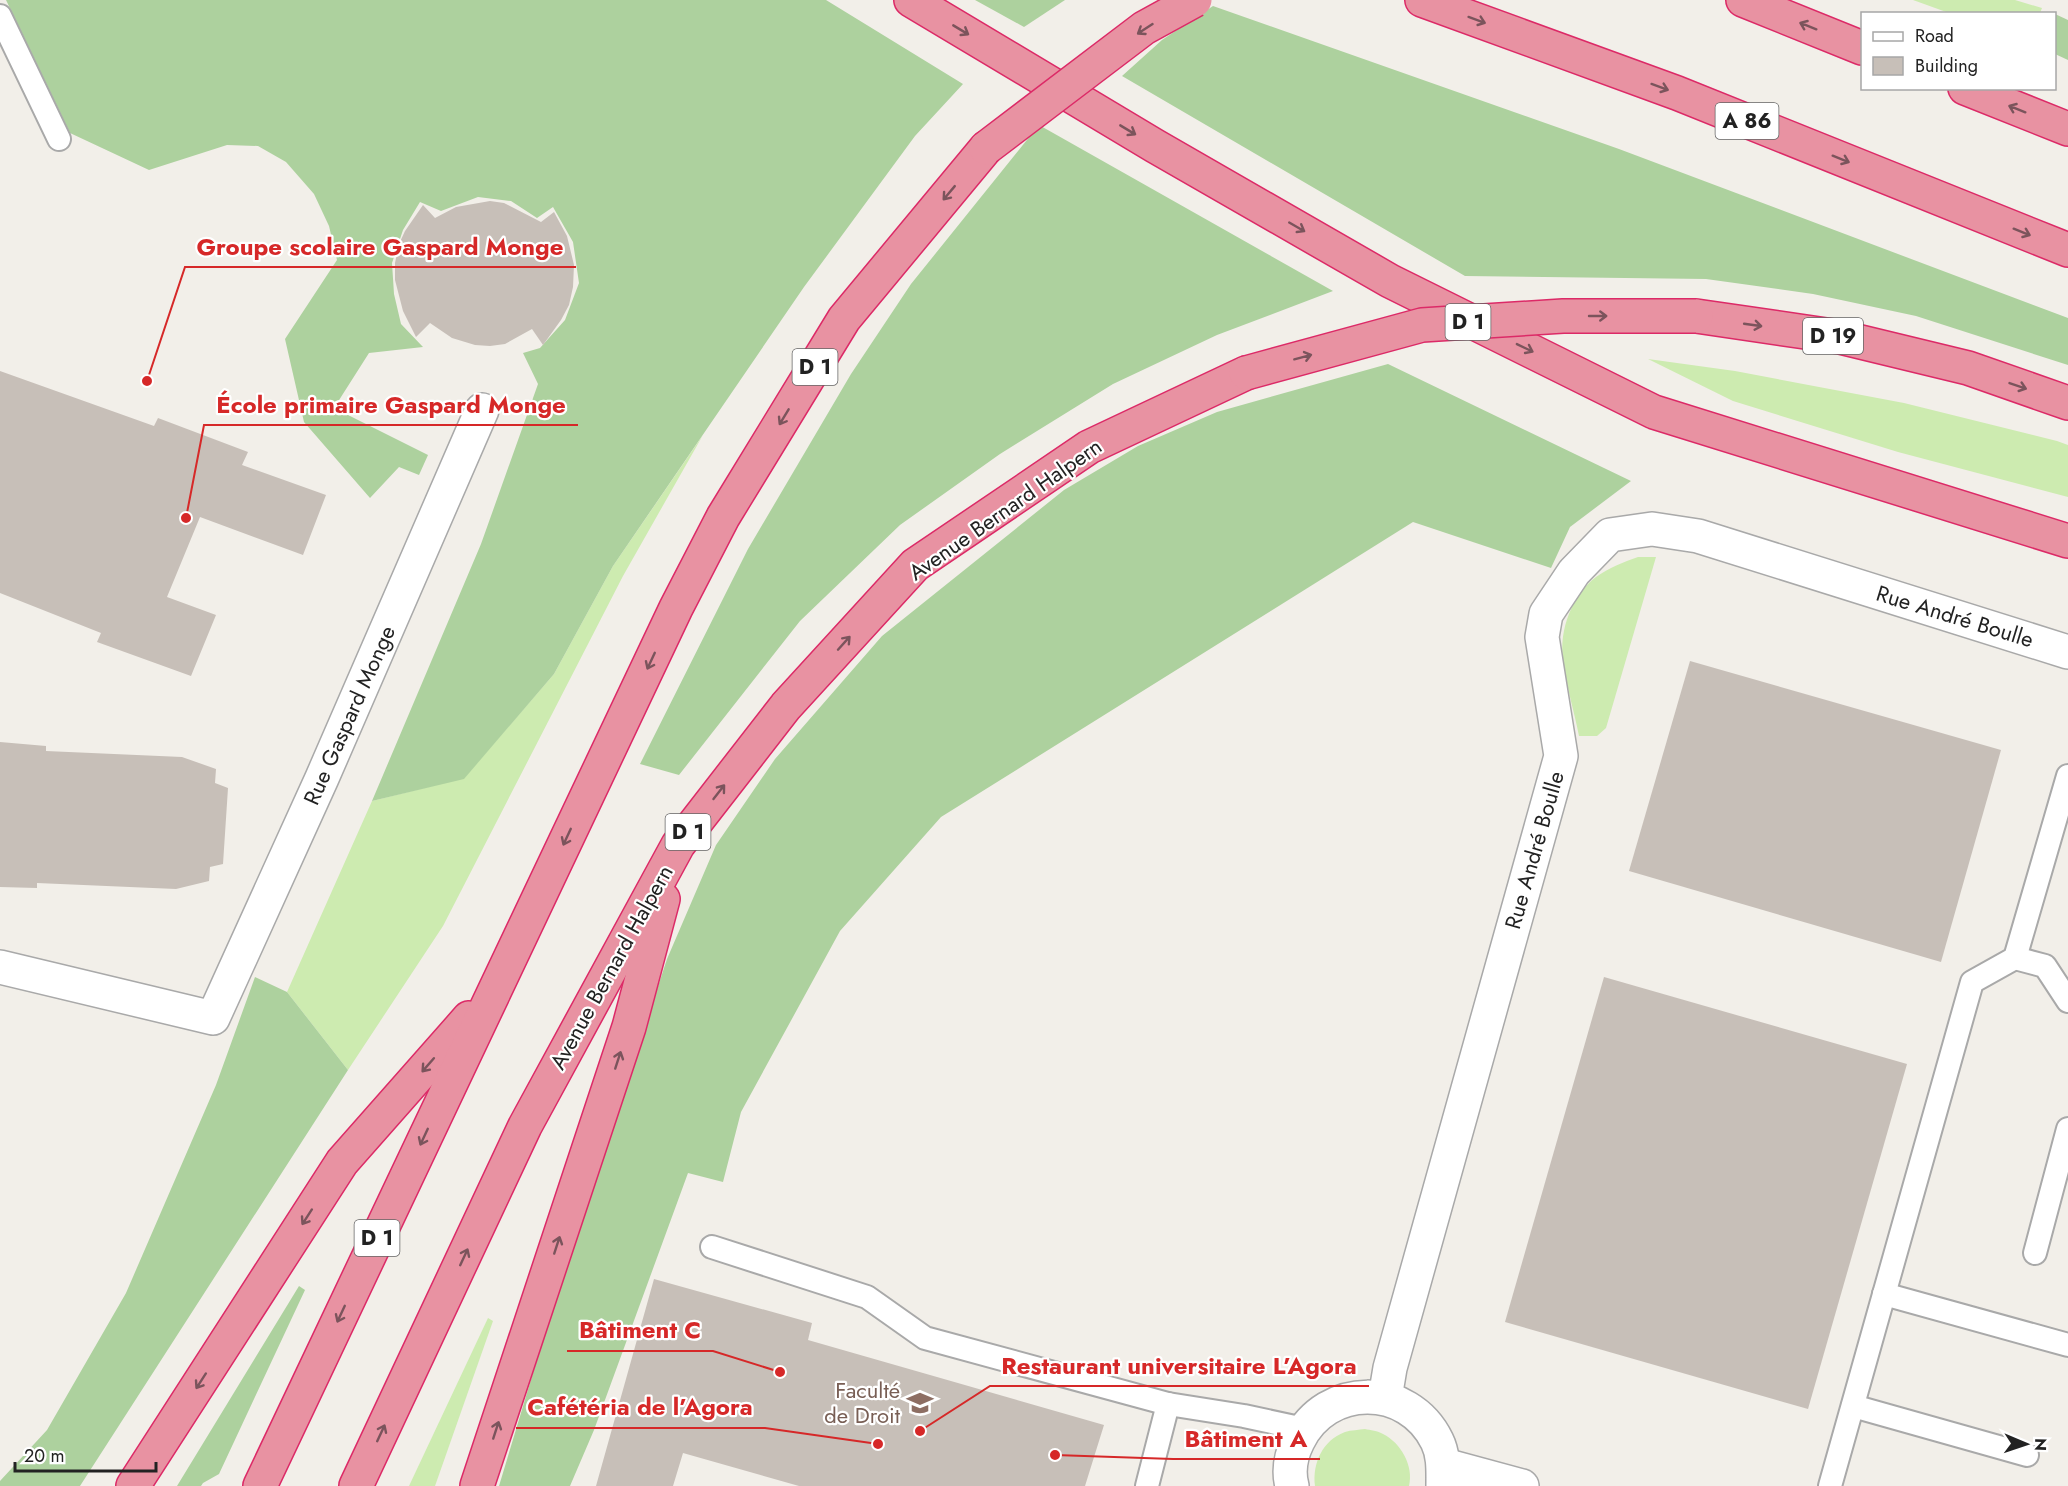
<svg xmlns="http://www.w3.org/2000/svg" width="2068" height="1486" font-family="Jost,sans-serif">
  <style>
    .grass { fill: #cdebb0 }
    .forest { fill: #add19e }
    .building { fill: #c7bfb8 }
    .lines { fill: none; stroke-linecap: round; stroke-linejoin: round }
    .lane-casing { stroke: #a9a9a9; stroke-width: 26 }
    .street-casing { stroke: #a9a9a9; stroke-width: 36 }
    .highway-casing { stroke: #dc2a67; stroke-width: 36 }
    .lane { stroke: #fff; stroke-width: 22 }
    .street { stroke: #fff; stroke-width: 33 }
    .highway { stroke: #e892a2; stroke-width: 33 }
    .highway-bridge-casing { stroke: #dc2a67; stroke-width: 36; stroke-linecap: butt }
    .highway-bridge { stroke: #e892a2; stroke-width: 33 }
    .oneway { stroke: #7b545c }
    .labels { text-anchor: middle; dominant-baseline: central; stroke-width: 4.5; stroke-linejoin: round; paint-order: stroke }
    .shield { fill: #fff; stroke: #646464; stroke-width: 1.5 }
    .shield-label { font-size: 21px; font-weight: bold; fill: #222 }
    .street-label { font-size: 22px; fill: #222; stroke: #fff }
    .education-label { font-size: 22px; fill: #785e54; stroke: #fff; text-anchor: end }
    .leader { fill: none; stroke: #d62828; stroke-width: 2 }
    .callout-dot { fill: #d62828; stroke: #fff; stroke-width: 2 }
    .callout-label { font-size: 24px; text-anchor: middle; font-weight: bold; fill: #d62828; stroke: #fff; stroke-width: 4.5; stroke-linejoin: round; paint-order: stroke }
  </style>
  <rect width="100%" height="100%" fill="#f2efe9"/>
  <!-- grass -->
  <g class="grass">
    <path d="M1913,0H2015L2042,8L2040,13H1949Z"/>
    <path d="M1648,359L1735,371L1904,403L2057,441L2068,445V497L1898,452L1733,401Z"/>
    <path d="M703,435L623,576L443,926L348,1070L287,992L372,801L464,778L554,674L613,566Z"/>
    <path d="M1638,557H1656L1606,728L1597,736H1579C1574,711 1566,685 1563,659C1559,630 1572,595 1596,577C1609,568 1623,562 1638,557Z"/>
    <path d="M488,1318L493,1321L435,1486H409Z"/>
    <path d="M1365,1429C1370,1430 1378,1431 1383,1434C1401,1443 1414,1466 1409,1486H1315C1312,1463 1323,1440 1345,1432C1351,1430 1359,1430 1365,1429Z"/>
  </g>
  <!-- forest -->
  <g class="forest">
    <path d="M6,0H826L963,84L915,136L804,287L613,566L554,674L464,779L372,801L481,544L538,384L523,353L540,348L565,320L579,283L573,242L553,207L537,218L511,201L478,197L441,211L420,202L403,230L392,263L394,294L401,324L423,347L369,353L334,408L428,455L419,475L399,467L370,498L304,422L285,339L337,260L329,226L314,194L286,162L258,146L227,145L149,170L70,133Z"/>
    <path d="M975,0H1065L1024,27Z"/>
    <path d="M1213,6L1619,149L2068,318V365L1916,316L1813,294L1706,279L1465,276L1122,76L1162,40Z"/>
    <path d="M2055,14L2068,20V60L2055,54Z"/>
    <path d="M1039,125L1333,291L1217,335L1113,384L1000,454L900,525L800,621L679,775L640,764L748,549L851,374L911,284Z"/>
    <path d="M1388,364L1631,481L1570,527L1551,568L1413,522L941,817L840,931L741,1112L723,1182L688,1173L594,1430L570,1486H499L555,1300L667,959L716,845L775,759L882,636L1064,490L1138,446L1217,412Z"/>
    <path d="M255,977L287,992L348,1070L80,1486H0V1481L47,1430L126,1293L216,1085Z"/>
    <path d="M299,1286L305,1290L219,1474L203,1483L201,1486H177Z"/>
  </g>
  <!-- building -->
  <g class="building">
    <path d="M490,201L504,203L541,222L554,212L567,236L574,265L573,287L569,305L561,320L543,345L532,329L505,344L490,346L475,345L452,338L430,323L416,337L403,311L395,280V263L399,244L405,231L423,205L435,218L456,207Z"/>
    <path d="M0,371L154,426L158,418L248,452L242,465L326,495L303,555L200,517L167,597L216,615L191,676L97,642L101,633L0,593Z"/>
    <path d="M1690,661L2001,750L1941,962L1629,871Z"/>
    <path d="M0,742L46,746V751L182,757L216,769L215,783L228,788L223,864L210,867L209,881L176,889L37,883V888L0,887Z"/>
    <path d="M1604,977L1907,1064L1808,1409L1505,1322Z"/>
    <path d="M654,1279L812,1323L808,1340L1104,1425L1085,1486H799L683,1453L673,1486H596Z"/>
  </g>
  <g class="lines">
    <!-- lane casing -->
    <g class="lane-casing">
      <g id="lane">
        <path d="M0,16L59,139"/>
        <path d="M2015,958L2045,966L2068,1001"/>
        <path d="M712,1247L867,1297L925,1338L1168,1404L1244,1416L1304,1429"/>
        <path d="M2035,1253L2068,1129"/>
        <path d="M1884,1294L2068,1345"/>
        <path d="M1853,1406L2027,1455"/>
        <path d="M1147,1486L1168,1404"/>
        <path d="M1830,1486L1972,982L2015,958L2068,776"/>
      </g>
    </g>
    <!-- street casing -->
    <g class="street-casing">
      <g id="street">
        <path d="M0,967L213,1018L322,778L482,410"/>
        <path d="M1385,1398L1390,1368L1561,756L1542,637L1546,614L1574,572L1610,535L1652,529L1698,536L2068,652"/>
        <path d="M1444,1465L1522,1486"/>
        <path d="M1292,1486C1288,1471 1291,1455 1298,1441C1326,1383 1408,1382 1437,1441C1444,1455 1443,1471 1443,1486"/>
      </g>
    </g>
    <!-- highway casing -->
    <g class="highway-casing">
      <g id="highway">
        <path d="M911,0L1155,146L1390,281L1654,412L2068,541"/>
        <path d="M1422,0L1677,93L2068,250"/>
        <path d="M1743,0L1862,48"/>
        <path d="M1965,88L2068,129"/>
        <path d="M1696,316L1840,337L1968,368L2068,403"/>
        <path d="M133,1486L342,1162L469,1018"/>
        <path d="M260,1486L676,608L723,517L844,319L986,148"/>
        <path d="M356,1486L525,1126L678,845L786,706L915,565L1089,447L1246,373"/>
        <path d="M477,1486L629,1027L663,899"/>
      </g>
    </g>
    <!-- lane -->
    <use href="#lane" class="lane"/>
    <!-- street -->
    <use href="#street" class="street"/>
    <!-- highway -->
    <use href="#highway" class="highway"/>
    <!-- highway-bridge casing -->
    <g class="highway-bridge-casing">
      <g id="highway-bridge">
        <path d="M986,148L1144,28L1195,0"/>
        <path d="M1246,373L1422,325L1563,316H1696"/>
      </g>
    </g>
    <!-- highway-bridge -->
    <use href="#highway-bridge" class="highway-bridge"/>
  </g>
  <!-- one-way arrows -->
  <defs><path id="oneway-shaft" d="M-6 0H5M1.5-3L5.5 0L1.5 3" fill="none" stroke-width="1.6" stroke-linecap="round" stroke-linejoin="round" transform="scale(1.5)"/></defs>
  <g class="oneway">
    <use href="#oneway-shaft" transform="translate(1477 20) rotate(20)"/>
    <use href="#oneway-shaft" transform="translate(1808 26) rotate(-158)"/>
    <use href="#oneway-shaft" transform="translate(1145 29) rotate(147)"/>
    <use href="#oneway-shaft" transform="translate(961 30) rotate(31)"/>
    <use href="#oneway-shaft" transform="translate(1660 87) rotate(20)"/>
    <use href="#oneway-shaft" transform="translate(2017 109) rotate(-158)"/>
    <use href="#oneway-shaft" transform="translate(1128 130) rotate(31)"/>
    <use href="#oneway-shaft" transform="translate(1841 159) rotate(22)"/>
    <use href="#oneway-shaft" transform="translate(949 193) rotate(130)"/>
    <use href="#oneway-shaft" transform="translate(1297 227) rotate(30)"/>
    <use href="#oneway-shaft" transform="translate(2022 232) rotate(22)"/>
    <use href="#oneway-shaft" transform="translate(1598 316)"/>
    <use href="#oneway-shaft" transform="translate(1753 325) rotate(8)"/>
    <use href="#oneway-shaft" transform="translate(1525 348) rotate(26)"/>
    <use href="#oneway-shaft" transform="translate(1303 357) rotate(-15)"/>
    <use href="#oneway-shaft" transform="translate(2018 386) rotate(19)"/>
    <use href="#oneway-shaft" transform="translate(784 417) rotate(121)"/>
    <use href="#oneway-shaft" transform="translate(844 643) rotate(-48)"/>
    <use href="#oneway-shaft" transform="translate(651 661) rotate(115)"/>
    <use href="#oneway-shaft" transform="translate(719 792) rotate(-52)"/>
    <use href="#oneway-shaft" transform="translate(567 837) rotate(115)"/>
    <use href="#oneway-shaft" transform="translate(618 1060) rotate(-72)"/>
    <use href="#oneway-shaft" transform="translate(428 1065) rotate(131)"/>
    <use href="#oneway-shaft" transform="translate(424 1137) rotate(115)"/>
    <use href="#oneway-shaft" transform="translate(307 1217) rotate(123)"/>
    <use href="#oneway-shaft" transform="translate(557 1245) rotate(-72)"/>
    <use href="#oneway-shaft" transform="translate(464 1257) rotate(-65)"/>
    <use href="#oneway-shaft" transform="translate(341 1314) rotate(115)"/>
    <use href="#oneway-shaft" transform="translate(201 1381) rotate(123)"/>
    <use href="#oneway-shaft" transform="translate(496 1430) rotate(-72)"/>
    <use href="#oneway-shaft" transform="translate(381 1433) rotate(-65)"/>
  </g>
  <!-- icons -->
  <defs>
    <g id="university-bare" transform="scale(2.07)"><path d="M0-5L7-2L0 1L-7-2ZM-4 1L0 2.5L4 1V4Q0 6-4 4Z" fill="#8d6e63" stroke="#fff" stroke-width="2.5" paint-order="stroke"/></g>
  </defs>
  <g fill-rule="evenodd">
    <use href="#university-bare" x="920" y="1403"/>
  </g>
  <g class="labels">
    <!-- shield labels -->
    <g class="shield">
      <rect x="1715.5" y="103" width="63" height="36" rx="4.5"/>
      <rect x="1445.5" y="304" width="45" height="36" rx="4.5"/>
      <rect x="1803" y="318" width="60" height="36" rx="4.5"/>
      <rect x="792.5" y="349" width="45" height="36" rx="4.5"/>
      <rect x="665.5" y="814" width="45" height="36" rx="4.5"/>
      <rect x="354.5" y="1220" width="45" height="36" rx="4.5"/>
    </g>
    <g class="shield-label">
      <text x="1747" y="121">A 86</text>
      <text x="1468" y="322">D 1</text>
      <text x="1833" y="336">D 19</text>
      <text x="815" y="367">D 1</text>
      <text x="688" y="832">D 1</text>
      <text x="377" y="1238">D 1</text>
    </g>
    <!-- street labels -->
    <g class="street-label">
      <text transform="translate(1005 509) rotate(-35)">Avenue Bernard Halpern</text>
      <text transform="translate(1955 616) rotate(17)">Rue André Boulle</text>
      <text transform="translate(349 715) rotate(-66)">Rue Gaspard Monge</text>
      <text transform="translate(1534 850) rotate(-74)">Rue André Boulle</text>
      <text transform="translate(611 967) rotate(-61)">Avenue Bernard Halpern</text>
    </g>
    <!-- education labels -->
    <g class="education-label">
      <text x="900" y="1390">Faculté<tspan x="900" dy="25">de Droit</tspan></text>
    </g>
  </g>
  <!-- callouts -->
  <path class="leader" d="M147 381L185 267H576M186 518L204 425H578M780 1372L713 1351H567M920 1431L990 1386H1369M878 1444L765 1428H516M1055 1455L1173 1459H1320"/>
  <g class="callout-dot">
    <circle cx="147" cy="381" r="6"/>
    <circle cx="186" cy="518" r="6"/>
    <circle cx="780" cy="1372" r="6"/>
    <circle cx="920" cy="1431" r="6"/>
    <circle cx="878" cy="1444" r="6"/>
    <circle cx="1055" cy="1455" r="6"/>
  </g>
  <g class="callout-label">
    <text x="380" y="255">Groupe scolaire Gaspard Monge</text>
    <text x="391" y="413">École primaire Gaspard Monge</text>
    <text x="640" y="1338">Bâtiment C</text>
    <text x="1179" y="1374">Restaurant universitaire L’Agora</text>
    <text x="640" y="1415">Cafétéria de l’Agora</text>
    <text x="1246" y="1447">Bâtiment A</text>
  </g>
  <!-- legend -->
  <rect x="1861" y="12" width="195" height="78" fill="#ffffff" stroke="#a7a7a7" stroke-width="1.5"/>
  <rect x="1873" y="32" width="30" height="9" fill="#ffffff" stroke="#a7a7a7" stroke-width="1.5"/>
  <text x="1915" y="42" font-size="18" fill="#222222">Road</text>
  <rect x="1873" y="57" width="30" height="18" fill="#c7bfb8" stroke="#a7a7a7" stroke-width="1.5"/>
  <text x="1915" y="72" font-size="18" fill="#222222">Building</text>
  <!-- north arrow -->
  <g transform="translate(2026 1444) rotate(92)" stroke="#ffffff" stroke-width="4.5" paint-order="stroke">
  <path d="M0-4.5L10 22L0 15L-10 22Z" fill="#222222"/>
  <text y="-9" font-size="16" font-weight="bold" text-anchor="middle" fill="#222222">N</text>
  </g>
  <!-- scale -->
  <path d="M15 1462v9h141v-9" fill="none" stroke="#222222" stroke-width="3"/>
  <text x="24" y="1462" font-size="18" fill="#222222" stroke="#ffffff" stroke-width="4.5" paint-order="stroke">20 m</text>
</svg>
